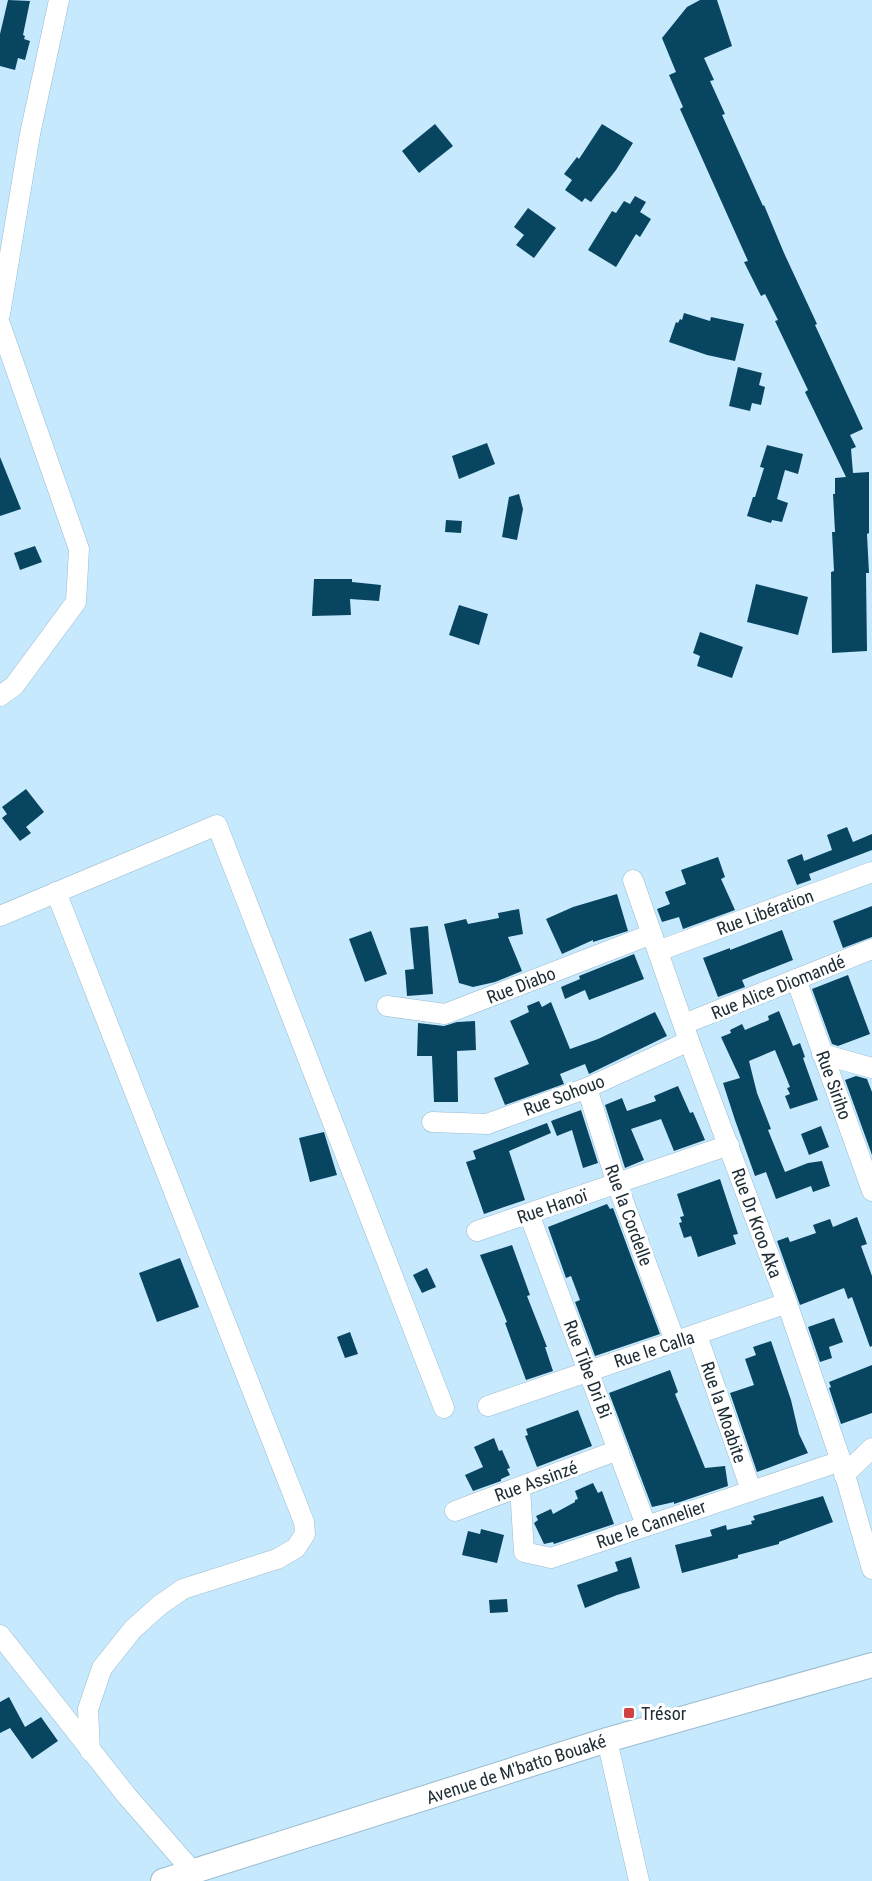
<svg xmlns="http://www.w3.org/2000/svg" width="872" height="1881" font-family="'Roboto Condensed',sans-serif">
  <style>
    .building { fill: #084560 }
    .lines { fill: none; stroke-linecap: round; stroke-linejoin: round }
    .minor-casing { stroke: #99bbcf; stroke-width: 21 }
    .tertiary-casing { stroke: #99bbcf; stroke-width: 26 }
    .minor { stroke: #fff; stroke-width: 20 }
    .tertiary { stroke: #fff; stroke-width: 24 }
    .poi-dot { fill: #d04142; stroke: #fff; stroke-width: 2 }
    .labels { text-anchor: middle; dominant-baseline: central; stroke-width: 6; stroke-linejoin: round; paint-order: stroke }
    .street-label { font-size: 18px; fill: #202e36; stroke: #fff }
    .poi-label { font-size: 18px; fill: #202e36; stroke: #fff; text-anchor: start }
  </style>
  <rect width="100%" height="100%" fill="#c6e9fe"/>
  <!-- building -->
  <g class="building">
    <path d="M8,0L30,1L23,35L25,36L24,39L30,41L25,60L18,58L15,70L0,66V34Z"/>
    <path d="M700,0H717L732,46L704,58L714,80L710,81L725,114L722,115L763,206L764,205L784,253L817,324L815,325L863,429L850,435L856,447L851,449L853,473L869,472V533L867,534L869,573H866L867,651L832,653L831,572L834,571L832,532H835L833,494H835V478L846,477L805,392L808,390L775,321L778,320L765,294L761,296L744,262L748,261L680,109L683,107L669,75L676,72L662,38L687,7Z"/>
    <path d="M435,124L453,146L419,173L402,151Z"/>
    <path d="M602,124L633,143L616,170L591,202L585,198L582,202L565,190L572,180L564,174L577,157L579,159Z"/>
    <path d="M635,196L646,202L640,212L651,219L640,237L636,234L616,267L588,250L612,211L616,213L624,201L630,204Z"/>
    <path d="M528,208L556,228L534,258L516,245L524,235L514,227Z"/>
    <path d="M684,313L710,321L711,317L744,324L735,361L707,355L669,342L676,322L678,323L680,319L682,320Z"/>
    <path d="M738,367L762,373L759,385L765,387L761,405L752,403L750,411L729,406Z"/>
    <path d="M487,443L495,464L459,479L452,456Z"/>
    <path d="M767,445L803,454L798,474L785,470L777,499L788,503L782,522L772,520L771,523L747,516L753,497H755L764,468L760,467Z"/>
    <path d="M0,457L21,509L0,516Z"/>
    <path d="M519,494L523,509L517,540L502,537L509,497Z"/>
    <path d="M446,520L462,521L461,533L445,532Z"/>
    <path d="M35,546L42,562L20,570L14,553Z"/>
    <path d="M314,579H352V582L381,585L379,601L350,599L351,615L312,616Z"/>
    <path d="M756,584L808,597L798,635L747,622Z"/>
    <path d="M459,605L488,614L479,645L449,635Z"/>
    <path d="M700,632L743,647L732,678L697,666L700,656L693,653Z"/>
    <path d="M26,789L44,812L26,827L31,833L20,841L2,818L7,814L2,807Z"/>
    <path d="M847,827L853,842L872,834V850L809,874L811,880L797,885L787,860L802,854L804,861L832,850L827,835Z"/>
    <path d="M718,857L725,877L721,879L735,910L683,929L679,917L662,922L657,909L670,904L665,892L686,884L681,870Z"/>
    <path d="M617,894L628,931L593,942V940L562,954L546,919L573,907Z"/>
    <path d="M872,906V937L843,948L833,921Z"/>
    <path d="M519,909L523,934L508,937L522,971L495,982L473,987L459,983L444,924L466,919L468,924L499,918L498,913Z"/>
    <path d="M428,926L433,994L407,996L405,970L414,969L410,928Z"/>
    <path d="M782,930L793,960L742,980L745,987L718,997L703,958L730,948V950Z"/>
    <path d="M371,931L387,974L365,982L349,939Z"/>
    <path d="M634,954L644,979L589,1000L585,990L565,999L561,987L580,979L579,976Z"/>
    <path d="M848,975L870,1034L838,1046L832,1044L812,989Z"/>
    <path d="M539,1001L542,1007L551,1002L570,1049L598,1039L655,1012L667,1036L589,1074L585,1064L560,1074L564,1084L505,1105L494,1078L529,1064L510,1021L529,1012L527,1006Z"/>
    <path d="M779,1011L793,1046L800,1043L805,1057L803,1058L818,1100L790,1109L785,1096L790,1094L787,1088L790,1087L775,1050L749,1061L757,1093L771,1129L768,1130L785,1172L808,1163L822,1161L830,1186L813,1192L811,1186L776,1199L766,1172L755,1176L735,1120L723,1083L740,1078L721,1037L731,1033L730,1030L742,1024L745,1030L769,1020L768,1016Z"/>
    <path d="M475,1021L476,1050L457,1051L458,1102H434L432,1056H417L418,1023L444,1026L457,1022Z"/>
    <path d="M856,1076L867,1079L872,1092V1155L845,1080Z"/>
    <path d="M678,1086L690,1113L693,1112L705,1140L674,1151L661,1119L631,1129L644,1160L625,1168L605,1105L622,1098L627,1111L656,1101L654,1096Z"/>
    <path d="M581,1110L598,1163L583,1168L572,1130L557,1136L551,1121Z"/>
    <path d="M547,1123L551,1133L509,1151L525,1200L484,1214L466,1162L476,1159L473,1151Z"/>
    <path d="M821,1126L829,1147L809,1155L801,1134Z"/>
    <path d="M324,1132L337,1175L310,1182L299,1138Z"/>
    <path d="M720,1179L738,1234L733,1235L736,1244L698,1257L691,1236L684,1238L679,1223L682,1222L680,1217L684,1216L677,1194Z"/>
    <path d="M607,1204L610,1209L613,1208L660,1334L595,1356L575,1302L580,1300L571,1276L566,1278L548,1227Z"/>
    <path d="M857,1217L867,1244L861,1246L872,1276V1346L870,1347L852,1297L848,1299L844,1288L800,1305L777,1241L788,1237L790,1242L816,1233L813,1225L830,1219L833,1227Z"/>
    <path d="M512,1245L530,1295L527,1296L547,1347H545L553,1371L526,1380L505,1323L507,1322L480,1255Z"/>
    <path d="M180,1258L199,1307L157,1322L139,1273Z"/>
    <path d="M427,1268L436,1287L422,1293L413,1275Z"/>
    <path d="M834,1318L843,1342L829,1347L832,1358L820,1362L808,1327Z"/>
    <path d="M350,1332L358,1354L345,1358L337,1337Z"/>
    <path d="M771,1341L791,1400L799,1434L808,1453L757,1472L730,1393L754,1385L745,1359L756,1355L753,1347Z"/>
    <path d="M872,1365V1413L841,1424L829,1388L831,1387L829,1382Z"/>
    <path d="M670,1370L678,1392L675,1394L705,1468L725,1466L728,1486L674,1504V1502L652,1507L609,1393Z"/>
    <path d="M578,1410L592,1446L537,1467L525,1436L528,1435L526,1429Z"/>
    <path d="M494,1438L499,1451L502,1450L510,1468L507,1469L510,1475L501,1479V1481L473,1491L465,1475L483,1467L474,1447Z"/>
    <path d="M593,1483L598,1493L602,1491L614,1524L554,1544L553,1542L544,1544L534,1523L538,1520L536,1516L551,1509L553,1514L575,1502V1500L578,1499L575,1491Z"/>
    <path d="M823,1496L833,1522L779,1542V1544L738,1555V1558L682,1573L675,1545L712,1536L710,1530L726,1525L727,1530L752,1524L751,1521L755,1520L753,1516Z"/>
    <path d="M481,1529L504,1535L497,1563L462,1555L468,1531L480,1534Z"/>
    <path d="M631,1557L640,1588L617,1595L585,1608L577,1585L618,1571L615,1562Z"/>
    <path d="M507,1599L508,1612L490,1613L489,1600Z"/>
    <path d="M9,1697L25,1727L41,1717L58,1741L32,1759L10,1728L0,1733V1702Z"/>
  </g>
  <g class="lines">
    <!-- minor casing -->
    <g class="minor-casing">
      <g id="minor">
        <path d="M0,314L30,134L59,0"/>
        <path d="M0,324L79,549L76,602L14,686L0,696"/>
        <path d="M633,880L689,1041L787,1303L841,1461L872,1569"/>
        <path d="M56,892L304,1522L305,1534L296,1548L277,1559L183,1589L160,1605L133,1629L102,1668L88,1709L90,1751"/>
        <path d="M0,916L217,825L444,1408"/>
        <path d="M658,951L872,872"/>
        <path d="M796,979L872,1191"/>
        <path d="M387,1006L445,1014L652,934"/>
        <path d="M684,1024L872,949"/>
        <path d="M822,1054L872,1068"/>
        <path d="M587,1088L617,1184L675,1341"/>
        <path d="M432,1122L487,1124L587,1088L689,1041"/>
        <path d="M529,1214L646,1525"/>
        <path d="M477,1231L729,1145"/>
        <path d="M697,1335L751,1490"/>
        <path d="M488,1406L787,1303"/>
        <path d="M844,1475L872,1448"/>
        <path d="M520,1487L524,1552L551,1558L841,1461"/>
        <path d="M455,1511L618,1450"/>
        <path d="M0,1635L127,1796L194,1873"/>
        <path d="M607,1740L639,1881"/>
      </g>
    </g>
    <!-- tertiary casing -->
    <g class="tertiary-casing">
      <path id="tertiary" d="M163,1881L607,1740L872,1665"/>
    </g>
    <!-- minor -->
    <use href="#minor" class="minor"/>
    <!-- tertiary -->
    <use href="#tertiary" class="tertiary"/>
  </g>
  <!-- markers -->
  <rect class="poi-dot" x="623" y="1707" width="12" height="12" rx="3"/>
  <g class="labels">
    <!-- street labels -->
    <g class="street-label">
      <text transform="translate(765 912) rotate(-20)">Rue Libération</text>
      <text transform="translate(521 985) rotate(-21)">Rue Diabo</text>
      <text transform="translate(778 987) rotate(-22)">Rue Alice Diomandé</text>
      <text transform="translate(834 1085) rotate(70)">Rue Siriho</text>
      <text transform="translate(564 1095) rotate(-21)">Rue Sohouo</text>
      <text transform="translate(552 1206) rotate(-19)">Rue Hanoï</text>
      <text transform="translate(629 1215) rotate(70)">Rue la Cordelle</text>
      <text transform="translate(757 1223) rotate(70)">Rue Dr Kroo Aka</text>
      <text transform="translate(654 1349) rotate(-18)">Rue le Calla</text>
      <text transform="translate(588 1369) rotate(69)">Rue Tibe Dri Bi</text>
      <text transform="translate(724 1412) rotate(71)">Rue la Moabite</text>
      <text transform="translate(536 1481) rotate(-20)">Rue Assinzé</text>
      <text transform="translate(651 1524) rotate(-19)">Rue le Cannelier</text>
      <text transform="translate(516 1769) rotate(-18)">Avenue de M'batto Bouaké</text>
    </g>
    <!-- poi labels -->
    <g class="poi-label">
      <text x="641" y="1713">Trésor</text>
    </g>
  </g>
</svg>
